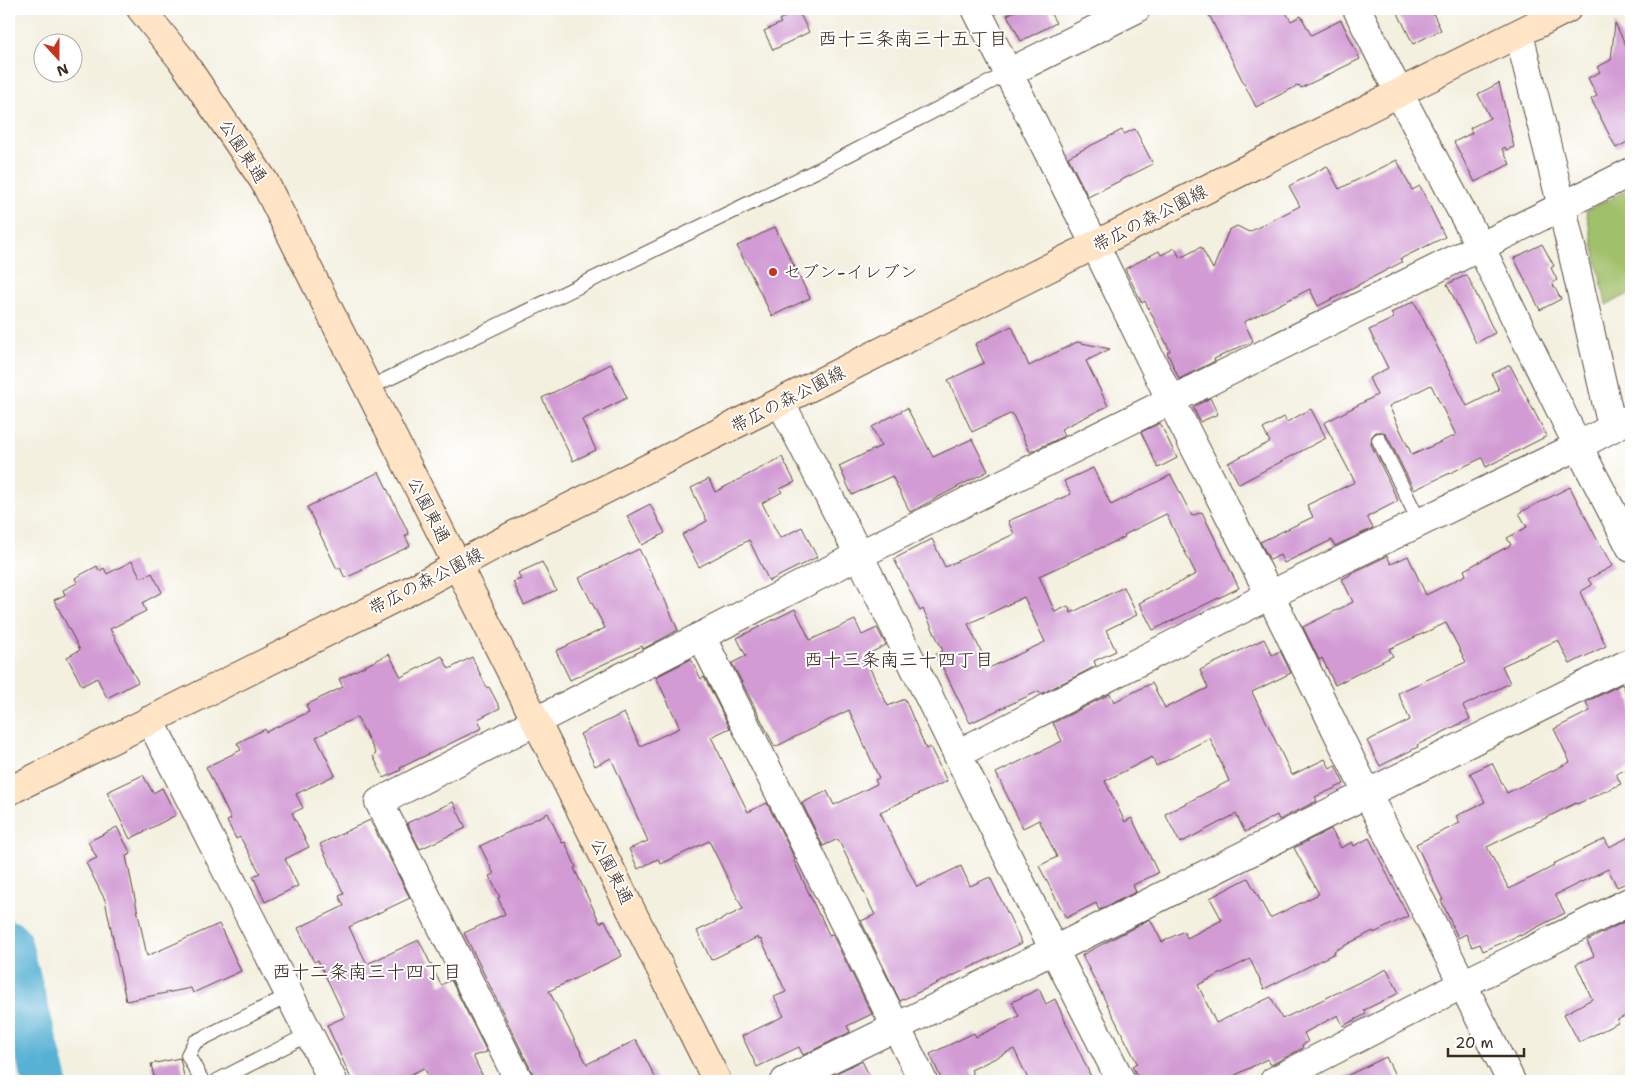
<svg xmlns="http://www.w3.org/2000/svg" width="1640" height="1090" font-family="'Shantell Sans','Klee One',sans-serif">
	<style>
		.green { fill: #a0c069; stroke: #6e7544 }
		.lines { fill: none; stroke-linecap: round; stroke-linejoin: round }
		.river { stroke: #56b1d4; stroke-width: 45 }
		.building { fill: #d29bd4; fill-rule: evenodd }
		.lane-casing { stroke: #57483b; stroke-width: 16 }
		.street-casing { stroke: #57483b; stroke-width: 30 }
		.secondary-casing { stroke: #57483b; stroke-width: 30 }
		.lane { stroke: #fff; stroke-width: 14 }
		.street { stroke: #fff; stroke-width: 28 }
		.secondary { stroke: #ffe4c6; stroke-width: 28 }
		.poi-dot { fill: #c8321e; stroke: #fff; stroke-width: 2 }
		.labels { text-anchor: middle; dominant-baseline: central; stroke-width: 4; stroke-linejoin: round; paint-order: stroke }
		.street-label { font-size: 18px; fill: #3b2a1e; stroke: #fff }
		.poi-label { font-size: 18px; fill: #3b2a1e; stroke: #fff; text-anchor: start }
		.neighbourhood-label { font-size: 19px; fill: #3b2a1e; stroke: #fff }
	</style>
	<rect width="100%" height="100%" fill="#fff"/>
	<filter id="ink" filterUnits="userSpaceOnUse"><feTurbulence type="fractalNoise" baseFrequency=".02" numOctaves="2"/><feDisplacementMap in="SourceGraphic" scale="10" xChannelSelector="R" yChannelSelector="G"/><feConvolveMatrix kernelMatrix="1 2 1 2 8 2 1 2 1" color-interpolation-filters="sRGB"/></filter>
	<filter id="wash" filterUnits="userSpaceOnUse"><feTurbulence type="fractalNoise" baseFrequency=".0096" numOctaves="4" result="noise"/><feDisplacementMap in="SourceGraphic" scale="20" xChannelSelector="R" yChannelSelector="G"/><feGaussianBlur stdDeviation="1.12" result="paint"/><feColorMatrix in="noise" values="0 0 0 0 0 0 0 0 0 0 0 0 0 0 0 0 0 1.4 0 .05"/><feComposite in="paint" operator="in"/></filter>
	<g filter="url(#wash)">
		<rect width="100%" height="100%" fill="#f3f0df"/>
		<path class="green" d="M1631,188V293L1606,305L1586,211Z"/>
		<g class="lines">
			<path class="river" d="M9,943L45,1081"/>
		</g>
		<g id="blocks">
			<g class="building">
				<path d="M1019,9H1048L1056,23L1021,41L1007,15Z"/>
				<path d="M1206,9H1284L1291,21L1301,16L1311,35L1341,20L1360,59L1301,88L1299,85L1256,107Z"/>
				<path d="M1396,9H1431L1441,30L1413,44Z"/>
				<path d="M798,10L809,32L773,50L764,31L781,23L779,20Z"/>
				<path d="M1615,23L1631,56V140L1616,148L1591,99L1597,96L1588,78L1600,72L1597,67L1611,60Z"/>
				<path d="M1499,83L1514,147L1506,150L1505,147L1502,149L1510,164L1475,182L1454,142L1472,133L1470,128L1490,118L1478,94Z"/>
				<path d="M1135,129L1153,164L1088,197L1068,157L1122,130L1124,134Z"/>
				<path d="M1397,160L1412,190L1420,186L1445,237L1400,259L1402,262L1358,285V286L1318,306L1310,289L1244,322L1253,341L1214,359L1215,361L1179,379L1167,352L1170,351L1145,301L1142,303L1125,269L1159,251L1161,255L1175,248L1180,258L1201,247L1213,269L1229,230L1237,226L1249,232L1300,206L1289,186L1327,166L1339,189Z"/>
				<path d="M775,227L810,298L772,316L737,246Z"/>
				<path d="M1542,244L1554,266L1551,268L1557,280L1552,283L1561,299L1540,310L1514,258Z"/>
				<path d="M1467,275L1495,333L1476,343L1447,284Z"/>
				<path d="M1414,301L1467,406L1499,390L1492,374L1510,365L1547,436L1486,467L1482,458L1414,490L1387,436L1383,432H1376L1372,436L1371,444L1398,501L1367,517L1373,528L1335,546L1332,540L1284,563L1280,555L1270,560L1260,542L1313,517L1307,505L1355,482L1324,423L1377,395L1369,378L1388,368L1369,330L1394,318L1391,313ZM1431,385L1456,435L1412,455L1389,406Z"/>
				<path d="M1012,326L1029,366L1077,342L1110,349L1086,361L1108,406L1061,429L1064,436L1030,452L1012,413L972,432L948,380L984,363L975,344Z"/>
				<path d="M611,364L627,398L582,420L596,450L573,461L542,398Z"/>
				<path d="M1210,398L1218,414L1200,422L1193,407Z"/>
				<path d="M907,408L933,457L972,439L988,471L910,512L892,476L852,495L839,466L881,446L872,427Z"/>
				<path d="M1311,409L1326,438L1239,484L1228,463L1270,442L1263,429L1284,417L1287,422Z"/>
				<path d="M1160,423L1177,458L1158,468L1141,432Z"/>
				<path d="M782,457L795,482L780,489L782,492L762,503L780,538L802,527L817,557L769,581L749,540L699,567L682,535L707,521L691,488L709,479L715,492Z"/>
				<path d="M1093,468L1111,505L1171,475L1192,516L1202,512L1239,588L1153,630L1139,603L1196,574L1166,514L1124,535L1125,537L1039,576L1055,612L1068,606L1071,613L1124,587L1137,615L1106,630L1116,651L1094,661L1096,666L1041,694L1039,691L970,723L936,654L943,651L923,609L920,611L894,559L932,539L945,567L1014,534L1008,521L1071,494L1064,481ZM1024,597L1045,642L989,668L968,624Z"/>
				<path d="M379,472L409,534L405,536L410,546L362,569L363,570L345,578L340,568L337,569L307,507Z"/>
				<path d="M1570,487L1602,549L1603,548L1613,566L1588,579L1592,585L1580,592L1606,646L1570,664L1558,640L1502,666L1510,683L1463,706L1470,719L1417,745L1418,747L1380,766L1367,741L1410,720L1398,693L1466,662L1446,623L1389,649L1393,656L1335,685L1322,658L1319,660L1303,627L1353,602L1342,579L1350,575V574L1387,556L1391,564L1408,556L1426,595L1466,575L1464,570L1511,545L1507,538L1527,527L1519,513Z"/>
				<path d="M650,504L665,533L642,545L627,516Z"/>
				<path d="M639,549L665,600L678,630L643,649L642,646L570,680L556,651L605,628L579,578Z"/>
				<path d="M132,561L141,578L152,573L162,592L142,603L146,611L110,629L138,682L107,698L97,678L82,686L67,657L80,650L54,600L65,595L63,590L77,583L75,578L97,566L99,571L104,568L107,574Z"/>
				<path d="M542,562L556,590L524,605L513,582L521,579L518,573Z"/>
				<path d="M795,609L810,640L855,620L862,635L877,628L886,645L864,656L888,706L905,699L926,749L930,747L947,781L880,812L917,887L961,866L970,886L990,877L1022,943L900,1001L861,921L875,915L838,839L823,846L802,803L827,791L834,805L877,784L875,780L879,778L849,710L775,747L732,663L746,656L737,638Z"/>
				<path d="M1264,639L1272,655L1280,651L1291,673L1252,692L1292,775L1325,759L1330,768L1335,765L1344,784L1315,797L1317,801L1279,820L1277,815L1245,832L1236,814L1180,843L1165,814L1229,781L1210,738L1156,766L1152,757L1105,781L1125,822L1132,818L1158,873L1133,885L1136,892L1099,910L1096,903L1066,918L1039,866L1057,857L1039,820L1023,828L996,773L1062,741L1053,723L1110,694L1114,702L1152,683L1165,708L1208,688L1200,670Z"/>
				<path d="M389,654L401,677L442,656L449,669L472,657L487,688L489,687L500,708L478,719L482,728L400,768L401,770L384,778L373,756L376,754L357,717L316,737L335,775L296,794L303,808L292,813L309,847L285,859L298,886L265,902L253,876L260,873L240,837L236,839L227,821L231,819L206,767L241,750L237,743L265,729L266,732L309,712L306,705L343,687L339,679Z"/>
				<path d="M691,659L701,679L704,677L730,728L711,737L748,812L767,803L795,859L794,861L819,915H820L829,935L832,934L872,1014L847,1026L850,1032L803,1055L799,1047L757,1067L742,1036L784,1016L774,997L786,992L761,939L759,940L758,937L711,960L697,931L743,909L709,841L661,864L658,859L638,869L629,849L648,841L611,758L595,766L580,734L624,713L640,746L680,728L656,677Z"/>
				<path d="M1622,684L1631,702V767L1616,774L1621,784L1577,804L1576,803L1487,847L1509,889L1554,866L1553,864L1605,839L1609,847L1631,836V881L1617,887L1608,869L1555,895L1565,913L1520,936V935L1483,951L1480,944L1472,947L1466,934L1458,938L1441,900H1443L1416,844L1460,823L1456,816L1485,802L1470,773L1492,763L1507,793L1570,762L1554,729L1590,711L1586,702Z"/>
				<path d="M143,775L153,793L162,788L176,815L130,839L107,792Z"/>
				<path d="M453,802L466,828L420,849L407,823Z"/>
				<path d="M548,813L562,843L565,842L576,867L574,868L600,923L605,920L622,956L549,991L587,1064L636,1040L657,1081H535L533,1074L464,933L505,914L498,898L500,897L489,876L494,874L480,846Z"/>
				<path d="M370,820L410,898L349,927L367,964L419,940L441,985L451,980L487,1052L473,1056L485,1081H431L424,1068L397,1081H352L327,1025L345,1017L318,960L314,962L298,928L344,906L339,896L344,894L320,844Z"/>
				<path d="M117,827L131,854L126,856L147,956L219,924L241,971L193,993L191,988L126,1001L105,900L86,863L97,858L88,842Z"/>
				<path d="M1331,829L1341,848L1352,842L1354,846L1369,838L1408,916L1374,933L1373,931L1334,951L1335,953L1264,989L1250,959L1198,985L1216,1023L1271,997L1282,1019L1387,969L1399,993L1364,1010L1366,1014L1343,1026L1338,1015L1304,1033L1308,1042L1302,1045L1303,1048L1271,1065L1267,1059L1224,1081H1140L1132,1066L1137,1063L1082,955L1150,919L1162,942L1184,931L1187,938L1222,920L1210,898L1248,878L1270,918L1319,894L1294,848Z"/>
				<path d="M1631,918V1013L1617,1020L1618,1023L1579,1042L1564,1014L1592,999L1576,964L1594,956L1587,941Z"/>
				<path d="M1039,989L1046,1004L1055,999L1093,1081H1029L1014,1049L971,1070L976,1081H942L930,1054L974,1033L976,1037L1019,1016L1012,1002Z"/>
				<path d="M1386,1057L1398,1081H1336Z"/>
				<path d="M180,1058L185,1081H155L151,1064Z"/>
				<path d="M862,1061L872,1081H820Z"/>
			</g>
		</g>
	</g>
	<g filter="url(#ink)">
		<use href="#blocks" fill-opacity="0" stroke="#57483b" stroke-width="1"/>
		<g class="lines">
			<defs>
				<g id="lane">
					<path d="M369,388L822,168L1008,73"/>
					<path d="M1379,440L1420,523"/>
					<path d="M202,1081L188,1055L195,1042L290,995"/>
					<path d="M217,1081L309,1034"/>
				</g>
				<g id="street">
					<path d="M976,9L1095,245L1171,401L1270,595L1367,793L1511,1081"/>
					<path d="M1357,9L1399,93L1480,246L1578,446L1631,548"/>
					<path d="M1519,34L1562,207L1612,427"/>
					<path d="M1008,73L1136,9"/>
					<path d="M781,403L859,555L1054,950L1121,1081"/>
					<path d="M701,636L923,1081"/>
					<path d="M150,720L333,1081"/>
					<path d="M957,754L1270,595L1578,446L1631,418"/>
					<path d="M519,1081L379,802L859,555L1631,172"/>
					<path d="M785,1081L1054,950L1631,662"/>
					<path d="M1274,1081L1463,984L1631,901"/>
				</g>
				<g id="secondary">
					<path d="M141,9L181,59L264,181L717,1081"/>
					<path d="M9,791L413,589L510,537L1567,9"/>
				</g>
			</defs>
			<use href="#lane" class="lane-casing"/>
			<use href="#street" class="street-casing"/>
			<use href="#secondary" class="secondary-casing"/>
			<use href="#lane" class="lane"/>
			<use href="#street" class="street"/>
			<use href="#secondary" class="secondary"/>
		</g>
	</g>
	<circle class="poi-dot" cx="773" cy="272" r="5"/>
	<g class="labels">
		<g class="street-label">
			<text transform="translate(243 151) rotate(57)">公園東通</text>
			<text transform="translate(1150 218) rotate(-27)">帯広の森公園線</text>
			<text transform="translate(788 399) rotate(-27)">帯広の森公園線</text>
			<text transform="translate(429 510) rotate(63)">公園東通</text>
			<text transform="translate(426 581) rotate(-27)">帯広の森公園線</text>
			<text transform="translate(612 871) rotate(63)">公園東通</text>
		</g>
		<g class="poi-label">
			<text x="783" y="272">セブン-イレブン</text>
		</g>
		<g class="neighbourhood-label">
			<text x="913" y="38">西十三条南三十五丁目</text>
			<text x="899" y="659">西十三条南三十四丁目</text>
			<text x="367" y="971">西十二条南三十四丁目</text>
		</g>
	</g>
	<rect width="1640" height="1090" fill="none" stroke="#fff" stroke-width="30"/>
	<g transform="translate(58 58) rotate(159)"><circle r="24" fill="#ffffff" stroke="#b1aaa5"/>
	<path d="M0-4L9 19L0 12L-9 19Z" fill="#c8321e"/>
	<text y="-8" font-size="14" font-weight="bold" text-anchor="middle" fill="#3b2a1e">N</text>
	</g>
	<path d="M1448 1048v8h76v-8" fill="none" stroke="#3b2a1e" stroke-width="2.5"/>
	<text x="1455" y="1048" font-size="15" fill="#3b2a1e" stroke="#ffffff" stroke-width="4" paint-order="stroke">20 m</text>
</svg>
